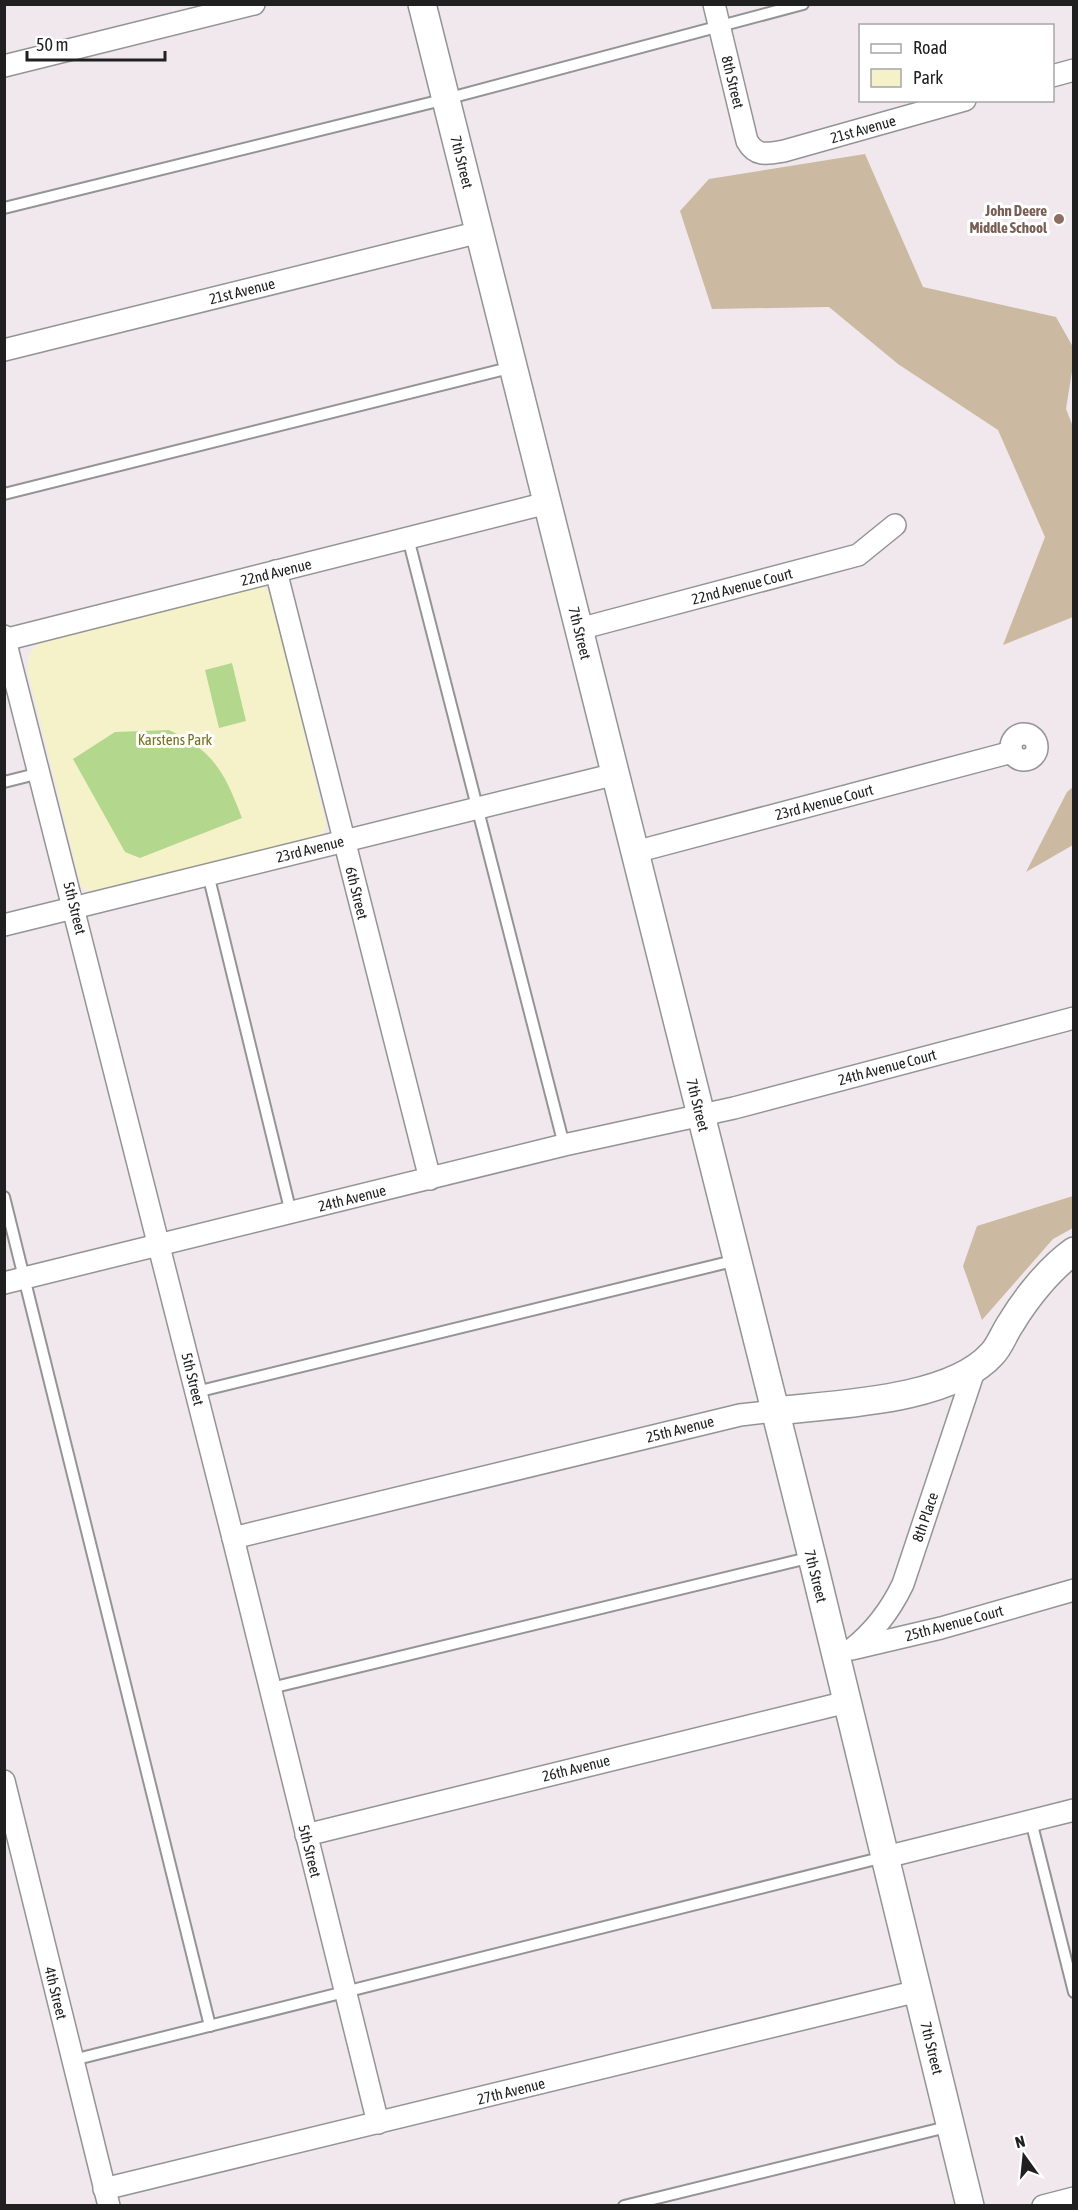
<svg xmlns="http://www.w3.org/2000/svg" width="1078" height="2210" font-family="'Asap Condensed',sans-serif">
	<style>
		.forest { fill: #cbb9a1 }
		.park { fill: #f5f2ca }
		.pitch { fill: #b4d78e }
		.lines { fill: none; stroke-linecap: round; stroke-linejoin: round }
		.service-casing { stroke: #949494; stroke-width: 14 }
		.minor-casing { stroke: #949494; stroke-width: 24 }
		.tertiary-casing { stroke: #949494; stroke-width: 30 }
		.service { stroke: #fff; stroke-width: 10 }
		.minor { stroke: #fff; stroke-width: 21 }
		.tertiary { stroke: #fff; stroke-width: 27 }
		.education-dot { fill: #8d6e63; stroke: #fff; stroke-width: 2 }
		.labels { text-anchor: middle; dominant-baseline: central; stroke-width: 6; stroke-linejoin: round; paint-order: stroke }
		.street-label { font-size: 15px; fill: #202020; stroke: #fff }
		.education-label { font-size: 15px; font-weight: bold; fill: #785e54; stroke: #fff; text-anchor: end }
		.park-label { font-size: 15px; fill: #767017; stroke: #fff }
	</style>
	<rect width="100%" height="100%" fill="#f0e8ec"/>
	<g class="forest">
		<path d="M865,154L923,287L1056,317L1073,347V365L1066,409L1074,429L1073,617L1003,645L1045,537L998,430L898,364L829,307L712,309L680,211L709,179Z"/>
		<path d="M1073,787V845L1026,872L1067,792Z"/>
		<path d="M1073,1196V1228L1053,1239L982,1320L963,1266L977,1226Z"/>
	</g>
	<path class="park" d="M255,585L264,587L272,597L326,824L324,832L316,837L100,890H85L81,886L78,874L28,672C27,656 29,649 44,641Z"/>
	<g class="pitch">
		<path d="M232,663L246,721L219,728L205,670Z"/>
		<path d="M169,730C215,752 224,772 242,818L140,858L125,852L73,759L115,732Z"/>
	</g>
	<g class="lines">
		<defs>
			<g id="service">
				<path d="M4,208L446,99L803,4"/>
				<path d="M4,494L513,367"/>
				<path d="M408,538L564,1145"/>
				<path d="M4,782L40,773"/>
				<path d="M208,874L291,1213"/>
				<path d="M4,1197L210,2026"/>
				<path d="M196,1392L737,1260"/>
				<path d="M271,1688L812,1557"/>
				<path d="M1031,1821L1074,1992"/>
				<path d="M73,2060L884,1857"/>
				<path d="M624,2206L951,2126"/>
			</g>
			<g id="minor">
				<path d="M714,4L747,141C756,157 767,154 784,151L965,100"/>
				<path d="M4,66L254,4"/>
				<path d="M1052,76L1074,70"/>
				<path d="M4,350L480,232"/>
				<path d="M276,571L430,1179"/>
				<path d="M579,629L858,555L895,525"/>
				<path d="M4,636L233,1538L378,2123"/>
				<path d="M4,640L547,503"/>
				<circle cx="1024" cy="747" r="13"/>
				<path d="M635,852L1012,752"/>
				<path d="M4,925L616,774"/>
				<path d="M4,1283L564,1145L734,1108L1074,1018"/>
				<path d="M233,1538L740,1415L775,1411"/>
				<path d="M856,1648L941,1628L1074,1590"/>
				<path d="M852,1649C875,1631 890,1611 903,1584L974,1371"/>
				<path d="M4,1781L109,2206"/>
				<path d="M306,1835L847,1702"/>
				<path d="M886,1857L1074,1810"/>
				<path d="M104,2189L918,1991"/>
				<path d="M1043,2206L1074,2198"/>
			</g>
			<g id="tertiary">
				<path d="M422,4L812,1557L970,2206"/>
				<path d="M775,1411C836,1404 950,1401 992,1354C1000,1346 1004,1333 1011,1323C1026,1298 1050,1268 1074,1251"/>
			</g>
		</defs>
		<use href="#service" class="service-casing"/>
		<use href="#minor" class="minor-casing"/>
		<use href="#tertiary" class="tertiary-casing"/>
		<use href="#service" class="service"/>
		<use href="#minor" class="minor"/>
		<use href="#tertiary" class="tertiary"/>
	</g>
	<circle class="education-dot" cx="1059" cy="219" r="6"/>
	<g class="labels">
		<g class="street-label">
			<text transform="translate(733 82) rotate(76)">8th Street</text>
			<text transform="translate(863 129) rotate(-16)">21st Avenue</text>
			<text transform="translate(462 162) rotate(76)">7th Street</text>
			<text transform="translate(242 291) rotate(-14)">21st Avenue</text>
			<text transform="translate(276 572) rotate(-14)">22nd Avenue</text>
			<text transform="translate(742 586) rotate(-15)">22nd Avenue Court</text>
			<text transform="translate(580 633) rotate(76)">7th Street</text>
			<text transform="translate(824 802) rotate(-15)">23rd Avenue Court</text>
			<text transform="translate(310 849) rotate(-14)">23rd Avenue</text>
			<text transform="translate(357 893) rotate(76)">6th Street</text>
			<text transform="translate(75 908) rotate(76)">5th Street</text>
			<text transform="translate(887 1067) rotate(-15)">24th Avenue Court</text>
			<text transform="translate(698 1105) rotate(76)">7th Street</text>
			<text transform="translate(352 1198) rotate(-14)">24th Avenue</text>
			<text transform="translate(193 1379) rotate(76)">5th Street</text>
			<text transform="translate(680 1429) rotate(-14)">25th Avenue</text>
			<text transform="translate(925 1517) rotate(-71)">8th Place</text>
			<text transform="translate(816 1576) rotate(76)">7th Street</text>
			<text transform="translate(954 1623) rotate(-15)">25th Avenue Court</text>
			<text transform="translate(576 1768) rotate(-14)">26th Avenue</text>
			<text transform="translate(310 1851) rotate(76)">5th Street</text>
			<text transform="translate(56 1993) rotate(76)">4th Street</text>
			<text transform="translate(932 2048) rotate(76)">7th Street</text>
			<text transform="translate(511 2091) rotate(-14)">27th Avenue</text>
		</g>
		<g class="education-label">
			<text x="1047" y="210">John Deere<tspan x="1047" dy="17">Middle School</tspan></text>
		</g>
		<g class="park-label">
			<text x="175" y="739">Karstens Park</text>
		</g>
	</g>
	<rect width="1078" height="2210" fill="none" stroke="#202020" stroke-width="12"/>
	<rect x="859" y="24" width="195" height="78" fill="#ffffff" stroke="#a6a6a6" stroke-width="1.5"/>
	<rect x="871" y="44" width="30" height="9" fill="#ffffff" stroke="#a6a6a6" stroke-width="1.5"/>
	<text x="913" y="54" font-size="18" fill="#202020">Road</text>
	<rect x="871" y="69" width="30" height="18" fill="#f5f2ca" stroke="#a6a6a6" stroke-width="1.5"/>
	<text x="913" y="84" font-size="18" fill="#202020">Park</text>
	<g transform="translate(1024 2156) rotate(345)" stroke="#ffffff" stroke-width="4.5" paint-order="stroke">
	<path d="M0-4.5L10 22L0 15L-10 22Z" fill="#202020"/>
	<text y="-9" font-size="16" font-weight="bold" text-anchor="middle" fill="#202020">N</text>
	</g>
	<path d="M27 51v9h138v-9" fill="none" stroke="#202020" stroke-width="3"/>
	<text x="36" y="51" font-size="18" fill="#202020" stroke="#ffffff" stroke-width="4.5" paint-order="stroke">50 m</text>
</svg>
